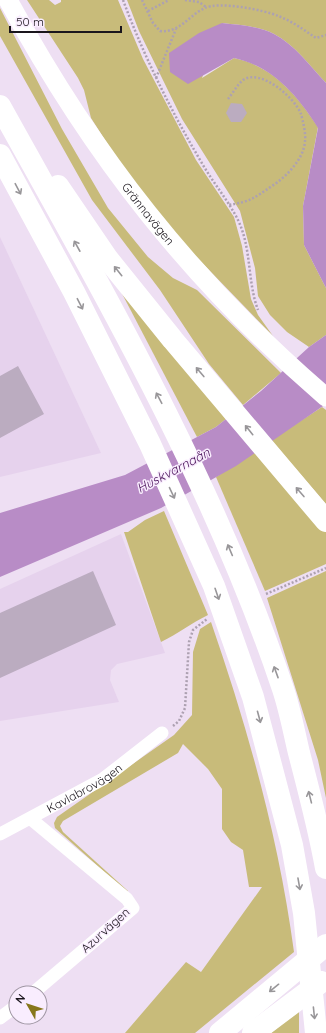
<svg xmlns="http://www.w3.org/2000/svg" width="326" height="1033" font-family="Quicksand,sans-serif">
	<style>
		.built { fill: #e6d2ed }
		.green { fill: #c8bb7a }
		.water { fill: #b88cc6 }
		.building { fill: #bbacc0 }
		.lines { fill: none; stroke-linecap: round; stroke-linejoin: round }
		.path { stroke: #ada1b1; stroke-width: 2.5; stroke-dasharray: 2 2; stroke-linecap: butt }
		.minor { stroke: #fff; stroke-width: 13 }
		.secondary { stroke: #fff; stroke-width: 19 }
		.motorway { stroke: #fff; stroke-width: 22 }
		.oneway { stroke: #989699 }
		.labels { text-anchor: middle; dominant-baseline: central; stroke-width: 3; stroke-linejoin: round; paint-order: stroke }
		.street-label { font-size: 12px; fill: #1a151c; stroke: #f9edfe }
		.water-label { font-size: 13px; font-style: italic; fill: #4c155c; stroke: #f9edfe }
	</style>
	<rect width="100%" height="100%" fill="#eedff3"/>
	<g class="built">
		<path d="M0,237L101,453L0,477Z"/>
		<path d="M121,534L165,653L117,664L111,670L110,680L119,702L0,721V589Z"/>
	</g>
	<g class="green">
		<path d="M27,0H49L55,5L61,2V0H118L143,59L196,160L234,217L242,246L251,299L258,315L273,336L178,238L123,168L91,118L84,90L78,78Z"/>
		<path d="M127,0H326V83C310,66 295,45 274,34C259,26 239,25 222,23L202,78L234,58C273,66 297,95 318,127L303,206L304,245L326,288V335L309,347L287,332L270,315L258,296L255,268L240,211L182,119L139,31Z"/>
		<path d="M0,8L62,129L108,208L148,257L173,278L197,290L281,373L243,405L209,364L160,290L92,200L0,36Z"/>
		<path d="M118,286L226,419L216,427L197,437Z"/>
		<path d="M322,407L326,410V504L271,440Z"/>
		<path d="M254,452L326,532V564L265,591L216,477Z"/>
		<path d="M164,511L208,615C191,623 178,634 161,642L124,532H128L145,520Z"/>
		<path d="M326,571V798L318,760L267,598Z"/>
		<path d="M211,622C248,729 279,839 294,952L195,1033H125L186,962L201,972L262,887H249L243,850L231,842L222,829V789L208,769L183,744L178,753L63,821L60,826L63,832L128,891L127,892L55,828L54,823L57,817L174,735L192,715L193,652L200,629Z"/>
		<path d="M299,1010V1033H271Z"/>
	</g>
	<g class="water">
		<path d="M222,23C239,25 259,26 274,34C295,45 310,66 326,83V288L304,245L303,206L318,128C298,96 272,66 234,58L188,84L170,72L169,53L199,33Z"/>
		<path d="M326,335V404L236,466L161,508L0,577V513L125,475L216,427L261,391L309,347Z"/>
	</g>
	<g class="building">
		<path d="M231,103L242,104L247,113L241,122H231L226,113Z"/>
		<path d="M18,366L44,414L0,438V376Z"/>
		<path d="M93,571L116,625L0,678V613Z"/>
	</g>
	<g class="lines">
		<g class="path">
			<path d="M123,0C145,59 173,115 206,170C216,186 228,201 237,218C252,247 247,281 258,310"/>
			<path d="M142,0L153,23L160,31C180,33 189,15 205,8C218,1 265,10 278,16C292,21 304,30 316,38L326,35"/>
			<path d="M185,0L199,2L206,7"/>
			<path d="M148,11L169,0"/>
			<path d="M156,78L176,29"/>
			<path d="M228,99C233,93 237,85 243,80C261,68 295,98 301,114C303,121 306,134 305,141C304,159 286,177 272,186C254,198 250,202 228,205"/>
			<path d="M266,594L326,568"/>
			<path d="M173,726L179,721L185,708L189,642L193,630L207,619"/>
		</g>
		<g class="minor">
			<path d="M31,819L127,899L133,908L33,993"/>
			<path id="s1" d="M0,834L103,779L162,733"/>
			<path d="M0,1018L16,1006"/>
		</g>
		<path class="secondary" id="s2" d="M8,0C93,156 191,281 326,397"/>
		<g class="motorway">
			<path d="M0,106C105,295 214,483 283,689C290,710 294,732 299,753C309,791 319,829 326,868"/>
			<path d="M0,155L74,292L150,444L214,586L253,697L292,845L304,913L316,1033"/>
			<path d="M58,186L107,258L173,340L326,521"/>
			<path d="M220,1033L326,945"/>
			<path d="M253,1033L321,982"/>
		</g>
	</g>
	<defs><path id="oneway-shaft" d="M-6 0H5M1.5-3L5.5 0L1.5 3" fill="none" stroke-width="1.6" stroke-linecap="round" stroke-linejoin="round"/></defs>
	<g class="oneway">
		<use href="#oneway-shaft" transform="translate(18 189) rotate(62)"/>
		<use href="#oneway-shaft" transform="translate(77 246) rotate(-119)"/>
		<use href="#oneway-shaft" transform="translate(118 271) rotate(-129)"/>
		<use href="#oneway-shaft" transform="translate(80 304) rotate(63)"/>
		<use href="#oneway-shaft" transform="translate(200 372) rotate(-130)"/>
		<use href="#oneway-shaft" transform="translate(159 398) rotate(-118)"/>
		<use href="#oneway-shaft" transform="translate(249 430) rotate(-129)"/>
		<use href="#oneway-shaft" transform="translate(300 492) rotate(-131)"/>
		<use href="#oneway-shaft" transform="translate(172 493) rotate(65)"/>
		<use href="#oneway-shaft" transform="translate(230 550) rotate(-113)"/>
		<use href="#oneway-shaft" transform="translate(217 594) rotate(71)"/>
		<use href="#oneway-shaft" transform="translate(276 672) rotate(-110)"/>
		<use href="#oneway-shaft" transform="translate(259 717) rotate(75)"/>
		<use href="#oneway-shaft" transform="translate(310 797) rotate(-104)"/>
		<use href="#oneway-shaft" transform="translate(299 884) rotate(80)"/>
		<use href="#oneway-shaft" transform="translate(274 988) rotate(141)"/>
		<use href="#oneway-shaft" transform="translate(314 1013) rotate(84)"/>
	</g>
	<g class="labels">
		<g class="street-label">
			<text stroke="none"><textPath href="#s2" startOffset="256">Grännavägen</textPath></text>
			<text stroke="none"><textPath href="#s1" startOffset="96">Kavlabrovägen</textPath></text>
			<text transform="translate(105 930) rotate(-42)">Azurvägen</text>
		</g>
		<g class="water-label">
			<text transform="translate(173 470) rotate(-28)">Huskvarnaån</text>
		</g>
	</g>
	<g transform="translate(28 1005) rotate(309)"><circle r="19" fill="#f9edfe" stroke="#a097a4"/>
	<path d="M0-3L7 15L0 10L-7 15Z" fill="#87771b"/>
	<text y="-6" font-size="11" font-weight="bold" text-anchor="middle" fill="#1a151c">N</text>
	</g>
	<path d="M10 26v6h111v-6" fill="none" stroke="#1a151c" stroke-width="2"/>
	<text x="16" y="26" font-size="12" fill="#1a151c" stroke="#f9edfe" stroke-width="3" paint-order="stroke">50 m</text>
</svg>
